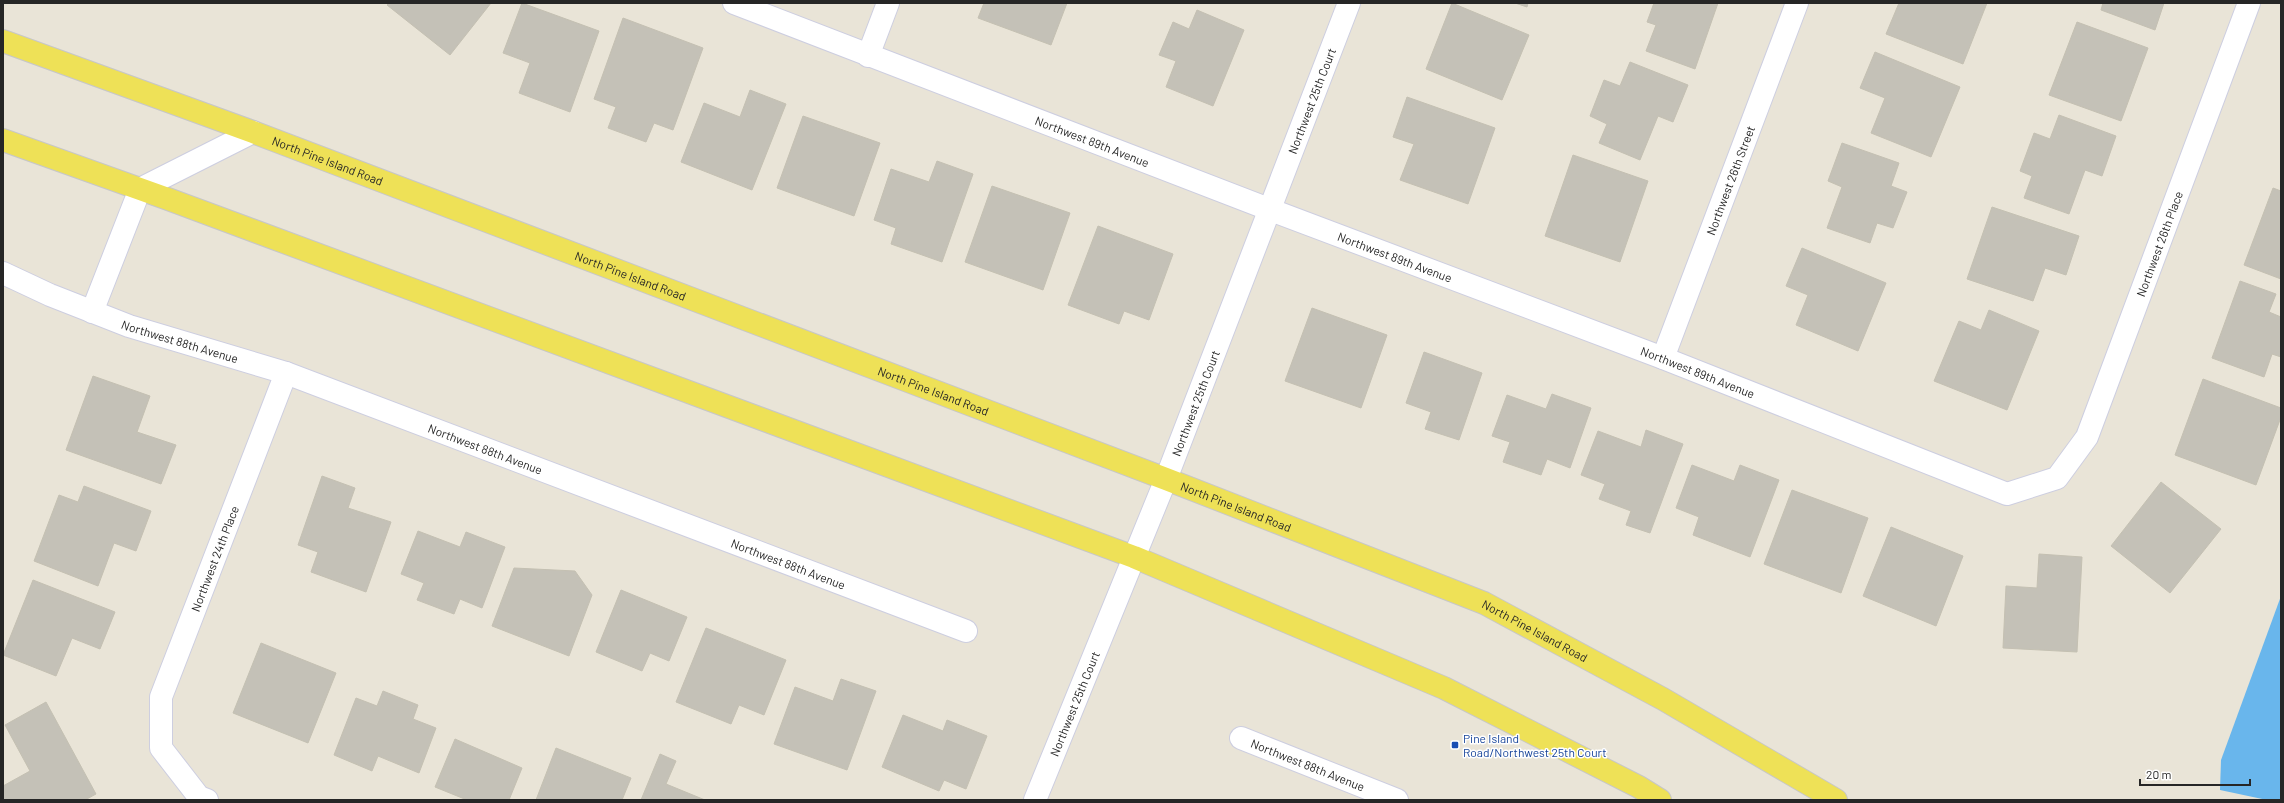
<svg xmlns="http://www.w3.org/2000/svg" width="2284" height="803" font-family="Barlow,sans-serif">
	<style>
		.water { fill: #69b6ec }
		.building { fill: #c4c1b7; stroke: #c4c0b2 }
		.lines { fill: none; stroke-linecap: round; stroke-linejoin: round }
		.minor-casing { stroke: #cdcee0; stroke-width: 24 }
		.major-casing { stroke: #c7c7c7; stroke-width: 24 }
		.minor { stroke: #fff; stroke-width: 22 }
		.major { stroke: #eee157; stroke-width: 22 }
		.transit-dot { fill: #1a4fb4; stroke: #fff; stroke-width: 1.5 }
		.labels { text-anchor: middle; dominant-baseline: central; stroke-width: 3; stroke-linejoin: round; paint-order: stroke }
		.street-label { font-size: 12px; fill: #262626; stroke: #fff }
		.transit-label { font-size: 12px; fill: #164399; stroke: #fff; text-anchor: start }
	</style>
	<rect width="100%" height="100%" fill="#e9e4d7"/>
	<path class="water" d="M2281,596V800H2267L2220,790L2221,760Z"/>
	<g class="building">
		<path d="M389,3H491L450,55L387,5Z"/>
		<path d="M522,3L599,31L570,112L519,93L530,63L503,53Z"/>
		<path d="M984,3H1067L1051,45L978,18Z"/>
		<path d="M1452,3L1529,35L1502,100L1426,69Z"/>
		<path d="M1515,3H1528L1527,7Z"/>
		<path d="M1654,3H1718L1695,69L1646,51L1656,25L1647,22Z"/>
		<path d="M1899,3H1987L1963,64L1886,34Z"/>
		<path d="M2103,3H2164L2155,30L2101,10Z"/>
		<path d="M1197,10L1244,30L1213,106L1166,87L1176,61L1159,55L1173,22L1189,29Z"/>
		<path d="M623,18L703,48L673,130L654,123L646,142L608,128L616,107L594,99Z"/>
		<path d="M2077,22L2148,48L2121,121L2049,95Z"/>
		<path d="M1875,52L1960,87L1931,157L1871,133L1885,98L1860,88Z"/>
		<path d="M1630,62L1688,85L1673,122L1658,116L1640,160L1599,143L1607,124L1590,116L1604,80L1620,86Z"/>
		<path d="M750,90L786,104L752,190L681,162L704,103L740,117Z"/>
		<path d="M1407,97L1495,128L1468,204L1400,180L1414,144L1393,137Z"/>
		<path d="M2059,115L2116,136L2102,176L2085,170L2069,214L2024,198L2032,176L2020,171L2034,133L2050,139Z"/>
		<path d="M803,116L880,143L854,216L777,188Z"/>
		<path d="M1842,143L1899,163L1891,186L1907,192L1893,228L1877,223L1870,243L1827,228L1842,187L1828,181Z"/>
		<path d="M1573,155L1648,181L1620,262L1545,236Z"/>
		<path d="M937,161L973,174L942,262L891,244L896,228L874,220L891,169L929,182Z"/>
		<path d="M992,186L1070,213L1043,290L965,262Z"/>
		<path d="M2273,188L2281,191V279L2244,265Z"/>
		<path d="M1992,207L2079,236L2066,275L2045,268L2033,301L1967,279Z"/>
		<path d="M1098,226L1173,254L1149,320L1124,311L1119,324L1068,305Z"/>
		<path d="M1802,248L1886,283L1858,351L1796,325L1808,295L1786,286Z"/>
		<path d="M2240,281L2276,294L2269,312L2281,317V357L2272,354L2264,377L2212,358Z"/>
		<path d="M1312,308L1387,335L1361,408L1285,381Z"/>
		<path d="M1989,310L2039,331L2007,410L1934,381L1959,321L1981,330Z"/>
		<path d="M1424,352L1482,373L1459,440L1425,429L1431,412L1406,403Z"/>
		<path d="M93,376L150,396L137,432L176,445L161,484L66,450Z"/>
		<path d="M2203,379L2281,408V417L2256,485L2175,455Z"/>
		<path d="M1552,394L1591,408L1570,468L1547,459L1541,475L1503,462L1510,442L1492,436L1507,395L1546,409Z"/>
		<path d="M1646,430L1683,444L1650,533L1626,525L1631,511L1599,499L1605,484L1581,475L1598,431L1641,447Z"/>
		<path d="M1692,465L1734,481L1740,465L1779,480L1750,557L1693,535L1699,517L1676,508Z"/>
		<path d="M322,476L355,488L348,508L391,522L366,592L311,572L318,552L298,545Z"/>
		<path d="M2161,482L2221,529L2170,593L2111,546Z"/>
		<path d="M84,486L151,511L136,551L114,543L98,586L34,561L59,495L78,502Z"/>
		<path d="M1792,490L1868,518L1841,593L1764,564Z"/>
		<path d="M1891,527L1963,556L1936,626L1863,596Z"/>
		<path d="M418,531L460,547L466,532L505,547L482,608L460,599L454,614L417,600L424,583L401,574Z"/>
		<path d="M2039,554L2082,557L2077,652L2003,648L2006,586L2037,588Z"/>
		<path d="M514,568L575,571L592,595L569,656L492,626Z"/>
		<path d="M33,580L115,612L100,649L72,638L56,676L3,655Z"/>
		<path d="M621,590L687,617L669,661L650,653L642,671L596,652Z"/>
		<path d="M706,628L786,660L764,715L739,705L731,724L676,702Z"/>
		<path d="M261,643L336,673L308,743L233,713Z"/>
		<path d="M841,679L876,691L847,770L774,744L795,687L833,701Z"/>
		<path d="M383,691L418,705L413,719L436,728L419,773L378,756L372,771L334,755L356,698L377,706Z"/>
		<path d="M46,702L96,794L85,800H3V786L30,771L5,725Z"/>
		<path d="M903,715L943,731L947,720L987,736L966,789L944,780L939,791L882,767Z"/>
		<path d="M455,739L522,768L509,800H467L435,787Z"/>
		<path d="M556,748L631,778L622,800H536Z"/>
		<path d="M660,754L676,761L666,784L705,800H641Z"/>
	</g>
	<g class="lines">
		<defs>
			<g id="minor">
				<path id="s1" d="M734,3L1271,210L1663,358L2007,494L2057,478L2087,437L2249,3"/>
				<path d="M868,56L888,3"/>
				<path id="s2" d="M3,273L50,295L129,326L286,373L966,631"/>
				<path d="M92,312L140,189L253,132"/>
				<path id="s3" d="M1663,358L1797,3"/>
				<path id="s4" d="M1241,738L1397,800"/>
				<path id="s5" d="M207,800L199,797L161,748V697L286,373"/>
				<path id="s6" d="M1035,800L1166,479L1349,3"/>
			</g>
			<g id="major">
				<path id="s7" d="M3,41L253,132L1166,479L1484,603L1663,699L1836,800"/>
				<path d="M3,140L168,199L1134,557L1444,688L1639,787L1660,800"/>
			</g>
		</defs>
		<use href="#minor" class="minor-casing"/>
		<use href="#major" class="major-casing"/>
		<use href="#minor" class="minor"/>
		<use href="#major" class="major"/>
	</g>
	<rect class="transit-dot" x="1451" y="741" width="8" height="8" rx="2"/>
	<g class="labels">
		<g class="street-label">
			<text stroke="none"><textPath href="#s6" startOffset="752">Northwest 25th Court</textPath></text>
			<text stroke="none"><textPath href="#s1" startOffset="384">Northwest 89th Avenue</textPath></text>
			<text stroke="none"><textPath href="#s7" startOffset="346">North Pine Island Road</textPath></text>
			<text stroke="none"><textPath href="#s3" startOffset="190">Northwest 26th Street</textPath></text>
			<text stroke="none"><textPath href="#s1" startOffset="1674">Northwest 26th Place</textPath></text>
			<text stroke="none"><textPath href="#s1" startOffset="708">Northwest 89th Avenue</textPath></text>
			<text stroke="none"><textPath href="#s7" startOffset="670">North Pine Island Road</textPath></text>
			<text stroke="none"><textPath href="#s2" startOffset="190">Northwest 88th Avenue</textPath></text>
			<text stroke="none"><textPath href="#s1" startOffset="1032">Northwest 89th Avenue</textPath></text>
			<text stroke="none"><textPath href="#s7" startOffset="994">North Pine Island Road</textPath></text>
			<text stroke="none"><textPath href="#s6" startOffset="428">Northwest 25th Court</textPath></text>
			<text stroke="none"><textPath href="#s2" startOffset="514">Northwest 88th Avenue</textPath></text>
			<text stroke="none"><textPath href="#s7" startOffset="1318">North Pine Island Road</textPath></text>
			<text stroke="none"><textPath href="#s5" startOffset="270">Northwest 24th Place</textPath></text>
			<text stroke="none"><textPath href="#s2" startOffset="838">Northwest 88th Avenue</textPath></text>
			<text stroke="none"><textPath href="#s7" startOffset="1642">North Pine Island Road</textPath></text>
			<text stroke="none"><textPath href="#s6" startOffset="104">Northwest 25th Court</textPath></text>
			<text stroke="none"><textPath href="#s4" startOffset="72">Northwest 88th Avenue</textPath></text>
		</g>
		<g class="transit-label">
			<text x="1463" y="738">Pine Island<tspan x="1463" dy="14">Road/Northwest 25th Court</tspan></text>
		</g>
	</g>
	<rect width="2284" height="803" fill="none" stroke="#262626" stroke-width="8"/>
	<path d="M2140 779v6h110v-6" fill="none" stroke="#262626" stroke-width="2"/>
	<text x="2146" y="779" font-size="12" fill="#262626" stroke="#ffffff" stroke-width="3" paint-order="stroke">20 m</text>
</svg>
